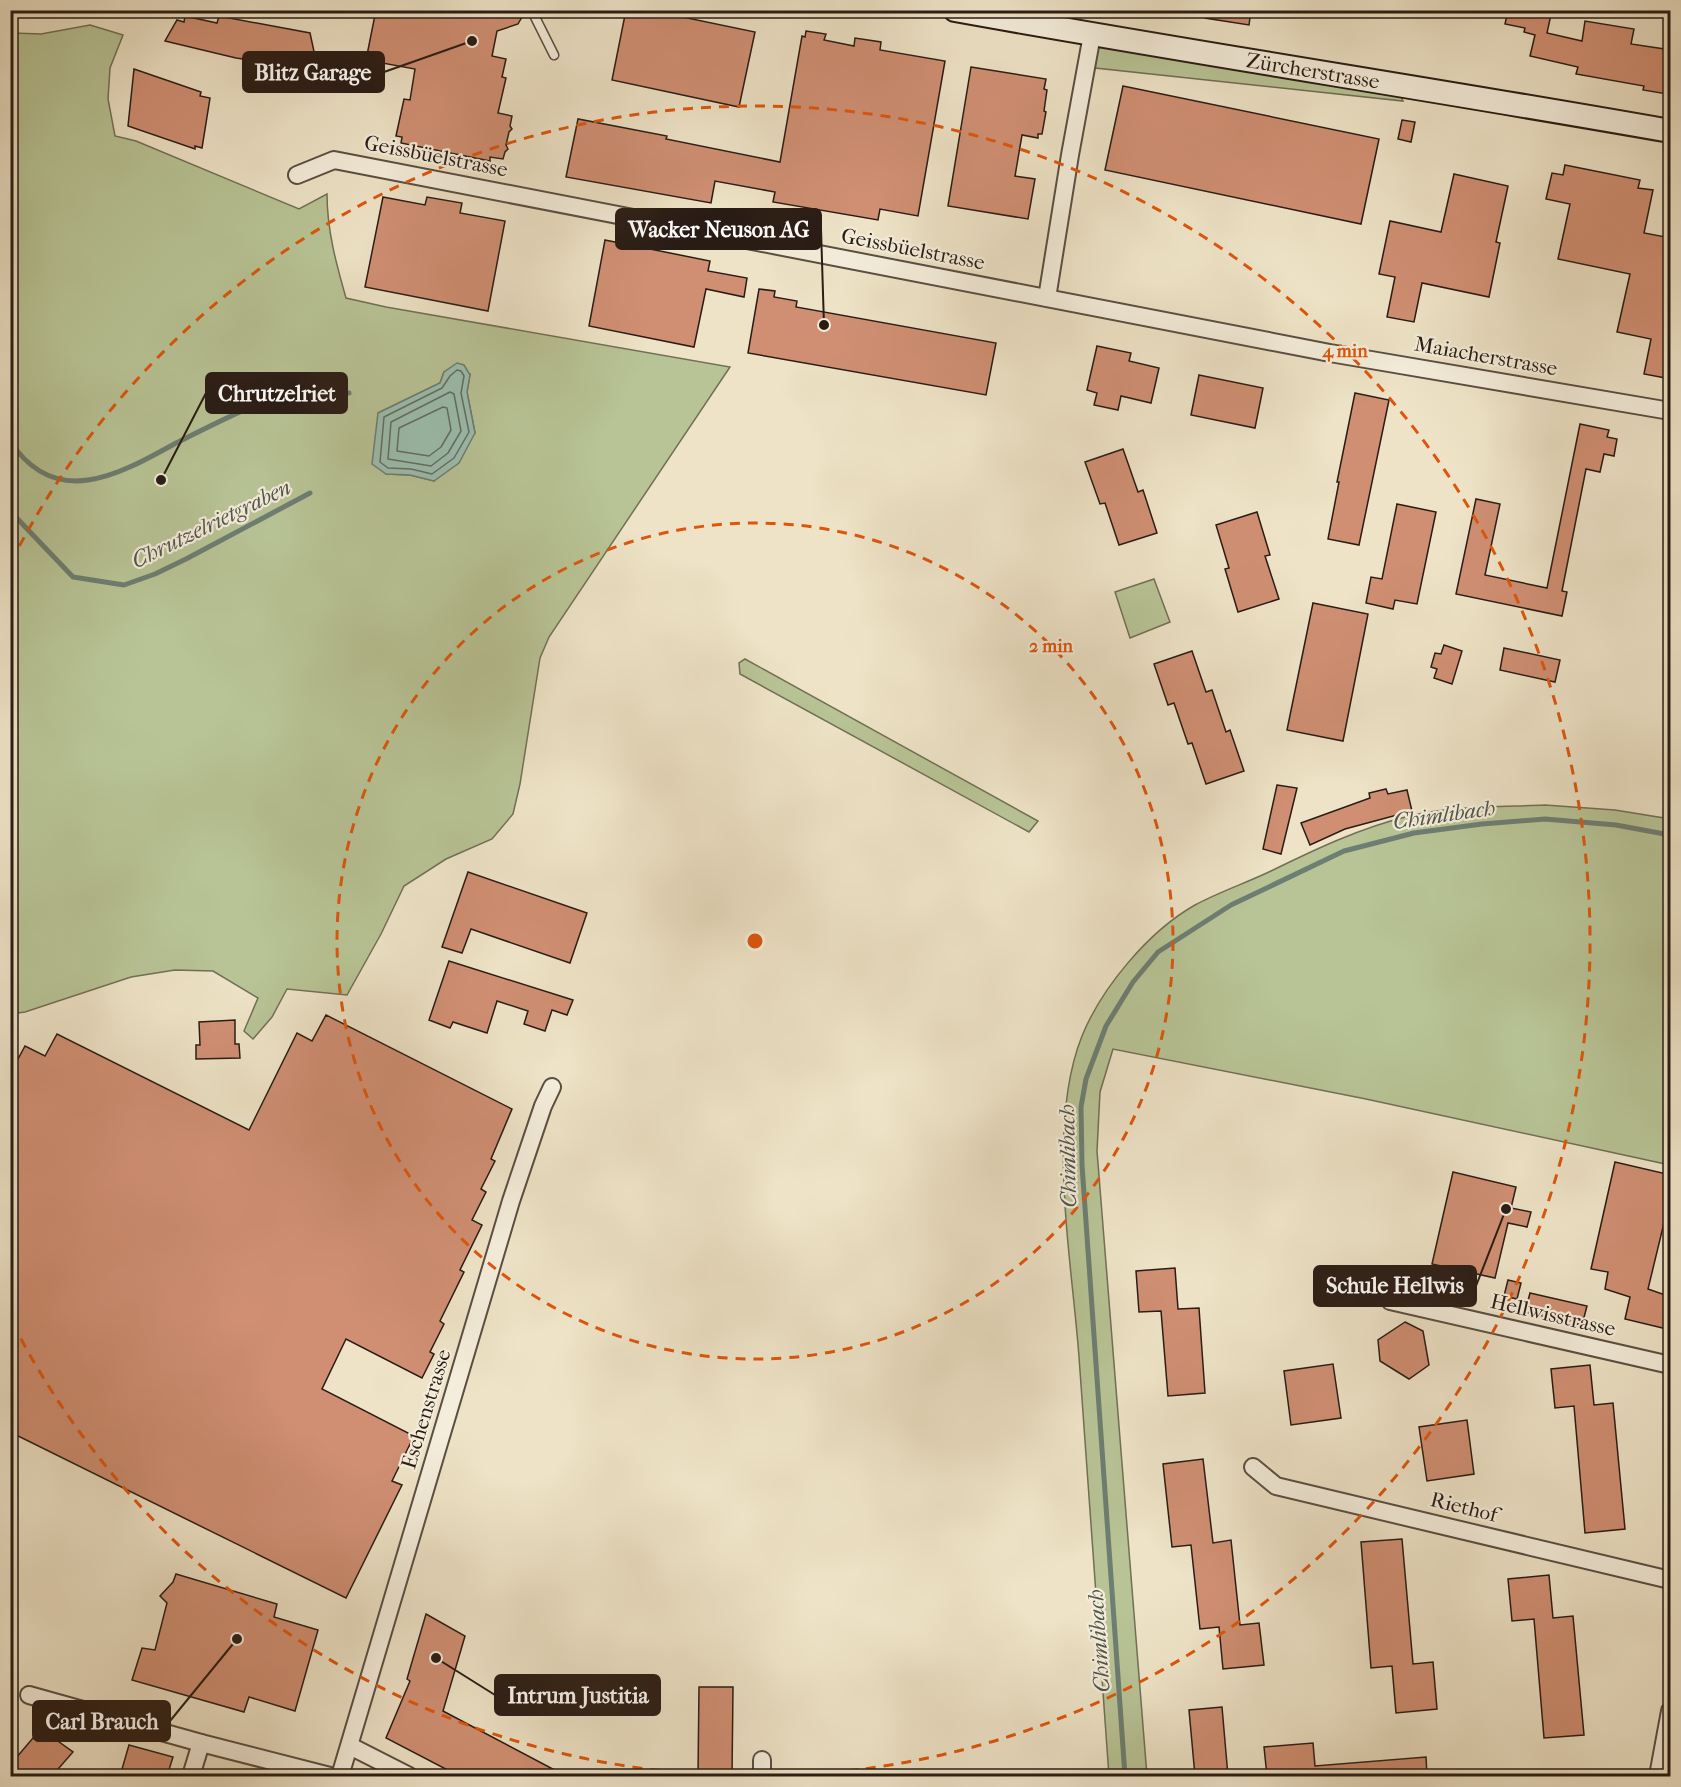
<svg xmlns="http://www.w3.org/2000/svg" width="1681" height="1787" font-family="'IM FELL French Canon',serif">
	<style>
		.green { fill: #b8c496; stroke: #707056; stroke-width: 1.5; fill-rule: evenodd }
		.water { fill: #9bbfb0; stroke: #6d7e72; stroke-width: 1.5 }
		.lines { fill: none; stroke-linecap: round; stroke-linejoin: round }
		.shore { stroke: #626e62; stroke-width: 1.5 }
		.stream { stroke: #6d7e72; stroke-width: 5 }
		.building { fill: #d08f73; stroke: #291c15; stroke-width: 1.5 }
		.service-casing { stroke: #5a4e42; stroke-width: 11 }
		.minor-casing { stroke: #5a4e42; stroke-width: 20 }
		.secondary-casing { stroke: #291c15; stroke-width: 26 }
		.service { stroke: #f4eddb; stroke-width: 8 }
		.minor { stroke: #f4eddb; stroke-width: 16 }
		.secondary { stroke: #f4eddb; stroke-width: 22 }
		.ring { fill: none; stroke: #de560c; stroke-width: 3; stroke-dasharray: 10 8 }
		.labels { text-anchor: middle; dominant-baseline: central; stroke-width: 4.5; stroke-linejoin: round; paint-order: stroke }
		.street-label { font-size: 21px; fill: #291c15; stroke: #f4eddb }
		.water-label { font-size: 22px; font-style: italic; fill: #51554b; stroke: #f4eddb }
		.centre { fill: #de560c; stroke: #f4eddb; stroke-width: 3 }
		.ring-label { font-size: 18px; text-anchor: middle; font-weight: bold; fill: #de560c; stroke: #f4eddb; stroke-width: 4.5; stroke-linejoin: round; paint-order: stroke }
		.leader { fill: none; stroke: #291c15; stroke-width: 2 }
		.callout-dot { fill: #291c15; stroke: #f4eddb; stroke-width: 2 }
		.callout { fill: #291c15; stroke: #291c15; stroke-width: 2 }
		.callout-label { font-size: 22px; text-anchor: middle; font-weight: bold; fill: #fff }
	</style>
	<rect width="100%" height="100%" fill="#eee3c7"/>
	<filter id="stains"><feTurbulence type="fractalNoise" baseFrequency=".00333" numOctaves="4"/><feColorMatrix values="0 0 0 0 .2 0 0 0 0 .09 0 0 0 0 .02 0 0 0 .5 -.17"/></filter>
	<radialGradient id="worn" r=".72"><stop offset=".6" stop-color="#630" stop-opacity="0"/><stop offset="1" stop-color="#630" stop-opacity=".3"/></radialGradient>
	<g class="green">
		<path d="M90,25L123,35L110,68L108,99L115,136L136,141L299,209L327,194C327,230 336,263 346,298L386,307L730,367L549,637L540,658L520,784L513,814L492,839L446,859L404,886L381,934L347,995L287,989L272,1017L253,1039L244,1031L258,998L213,971L175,970L131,977L25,1012L11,1014V35L12,33L41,34ZM444,372L470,374L467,392L475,433L434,481L410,475L386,474L378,413L440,383Z"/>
		<path d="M1092,35L1395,83L1403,101L1086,67Z"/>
		<path d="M1154,579L1170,622L1130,638L1115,592Z"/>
		<path d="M745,659L1038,821L1029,832L740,674L739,663Z"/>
		<path d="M1545,805L1615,810L1670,819V1165L1366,1099L1113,1049L1100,1092L1097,1151L1147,1776H1109C1099,1637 1089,1497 1079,1357C1072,1261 1046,1126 1082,1036C1102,987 1149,931 1195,905C1219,892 1246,883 1271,871C1316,849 1360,828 1409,816C1452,806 1501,807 1545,805Z"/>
	</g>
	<path class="water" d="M457,363L464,365L470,375L467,392L475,433L459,463L434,481L410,475L386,474L372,464L378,413L440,383L444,372Z"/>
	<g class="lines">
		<g class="shore">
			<path d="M457,370L461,371L464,376L461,393L469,432L454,458L432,474L411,469L388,468L380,462L384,417L442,388L450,376Z"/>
			<path d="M450,392L454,394L461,431L448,453L431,466L388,459L391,422Z"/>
			<path d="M443,407L447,408L451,430L441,447L429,456L397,451L399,428Z"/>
		</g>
		<g class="stream">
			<path d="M275,397L297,394L349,393"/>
			<path d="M10,441C56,511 120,474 176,443C204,429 231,415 260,403"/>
			<path d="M10,511L73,577L124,585L155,574L186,559L310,493"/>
			<path d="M1125,1776L1082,1165L1081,1107L1086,1079L1106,1026L1133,982L1158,952L1231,905L1344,851L1414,833L1482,824L1545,819L1616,825L1670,835"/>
		</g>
	</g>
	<g class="building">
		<path d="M376,10H526L518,24L497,31L492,56L506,59L502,77L506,78L498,113L512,116L510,126L512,129L509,132L506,145L508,149L505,152L503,159L490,157V161L401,143L402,137L396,136L404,99L410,100L415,69L366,60Z"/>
		<path d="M626,10H649L755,32L739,107L612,80Z"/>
		<path d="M1206,10H1251L1249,25L1205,18Z"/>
		<path d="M1508,10H1552L1547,33L1582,41L1585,21L1634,29L1631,44L1671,50V90H1668L1667,94L1643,90L1644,86L1576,74L1578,67L1530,56L1535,35L1524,32L1525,28L1505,24Z"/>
		<path d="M185,16L217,23L219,16L310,33L318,70L236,58L165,41L177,20L184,22Z"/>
		<path d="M806,31L826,34L824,40L854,46L855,38L881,42L880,50L945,61L918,216L880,209L878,220L773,202L775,192L715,181L711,203L566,177L578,119L667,136L666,139L780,162L802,36L805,37Z"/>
		<path d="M971,67L1046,79L1044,89L1047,90L1044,111L1046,112L1042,134H1038V138L1022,135L1015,176L1035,179L1028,219L948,206Z"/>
		<path d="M134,69L201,92L200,96L210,98L202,148L195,146V149L128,126Z"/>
		<path d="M1123,86L1379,139L1361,224L1105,170Z"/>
		<path d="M1402,120L1415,122L1411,142L1398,139Z"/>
		<path d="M1565,165L1640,180L1638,188L1653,190L1644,233L1671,238V379L1644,374L1651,339L1617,332L1630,274L1558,259L1570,204L1546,199L1552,173L1563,175Z"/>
		<path d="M1454,174L1508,186L1496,242L1500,243L1489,297L1422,283L1414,322L1387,317L1395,277L1379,274L1390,221L1441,232Z"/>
		<path d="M383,197L425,205L427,197L462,203L460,213L505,221L488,311L365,287Z"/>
		<path d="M605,240L710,261L708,271L747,278L744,297L706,289L694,347L589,326Z"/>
		<path d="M759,289L775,291L774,297L797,301L796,307L996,343L986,395L748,353Z"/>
		<path d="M1097,346L1131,353L1129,361L1159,368L1151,403L1121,396L1118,410L1094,405L1097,393L1087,390Z"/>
		<path d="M1199,375L1263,388L1255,428L1191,415Z"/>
		<path d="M1355,393L1389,400L1359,545L1328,539L1339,482H1337Z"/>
		<path d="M1580,424L1609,430L1607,437L1617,439L1614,456L1604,454L1600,472L1586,469L1562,591L1567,592L1562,616L1456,594L1476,499L1500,504L1485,575L1547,588Z"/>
		<path d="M1123,449L1138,492L1143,490L1157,533L1119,545L1105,503L1100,504L1085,462Z"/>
		<path d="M1397,504L1436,512L1417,604L1395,600L1393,609L1366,603L1371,577L1382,579Z"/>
		<path d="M1257,512L1270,555L1265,556L1279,599L1238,612L1225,569L1229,568L1216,525Z"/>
		<path d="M1313,603L1368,614L1343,741L1287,730Z"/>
		<path d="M1444,645L1462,651L1452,684L1434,678L1437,669L1431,667L1435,653L1441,654Z"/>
		<path d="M1504,648L1560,660L1555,682L1500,670Z"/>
		<path d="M1192,651L1206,692L1212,690L1226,732L1230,730L1244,771L1206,784L1192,743L1188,744L1174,703L1168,705L1154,664Z"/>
		<path d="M1277,785L1297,788L1281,854L1263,849Z"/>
		<path d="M1386,789L1388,794L1407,790L1412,811L1345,829L1310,845L1301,823L1370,798L1369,793Z"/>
		<path d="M468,872L587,913L570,963L471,929L462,953L442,947Z"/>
		<path d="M449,961L573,1000L567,1015L552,1010L545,1031L524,1024L528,1011L497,1001L487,1033L453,1022L450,1028L429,1020Z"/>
		<path d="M326,1015L512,1109L491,1159L495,1161L481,1189L486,1192L472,1220L482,1225L460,1270L464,1272L440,1321L444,1324L430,1352L434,1354L422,1378L346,1339L322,1389L414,1436L392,1481L402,1485L346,1598L10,1432V1074L25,1046L45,1056L57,1034L249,1130L297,1033L312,1041Z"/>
		<path d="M235,1020V1044H239L240,1058L196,1059V1045H200L199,1022Z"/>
		<path d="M1615,1162L1671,1175V1194L1648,1289L1671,1297V1330L1625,1319L1630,1297L1605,1289L1608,1272L1591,1269Z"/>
		<path d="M1453,1172L1516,1187L1511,1208L1531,1212L1527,1227L1508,1223L1495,1278L1432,1264Z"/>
		<path d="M1175,1268L1178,1309L1199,1308L1205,1393L1168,1396L1161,1311L1139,1312L1136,1271Z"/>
		<path d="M1508,1280L1521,1283L1517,1299L1504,1296Z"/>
		<path d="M1530,1293L1587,1306L1582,1325L1525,1312Z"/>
		<path d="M1405,1322L1423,1331L1429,1365L1409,1379L1380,1361L1378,1340Z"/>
		<path d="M1333,1364L1341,1418L1291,1425L1284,1371Z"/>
		<path d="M1590,1365L1594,1405L1613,1403L1625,1529L1585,1533L1574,1406L1555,1408L1551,1369Z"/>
		<path d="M1467,1420L1474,1474L1427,1481L1419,1427Z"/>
		<path d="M1203,1459L1213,1543L1231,1540L1240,1625L1259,1623L1264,1665L1223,1669L1219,1627L1200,1629L1191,1545L1172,1547L1163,1464Z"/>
		<path d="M1402,1539L1413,1664L1433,1662L1437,1709L1396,1713L1392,1666L1371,1668L1361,1542Z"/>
		<path d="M176,1574L277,1604L274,1617L318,1630L295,1711L249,1697L244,1712L132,1680L142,1648L155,1650L167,1603L160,1596L173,1582Z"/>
		<path d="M1549,1575L1553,1618L1573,1616L1584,1735L1544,1738L1534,1619L1512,1621L1508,1579Z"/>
		<path d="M426,1614L465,1636L443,1711L566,1776H459L386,1738L410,1681L407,1679Z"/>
		<path d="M699,1687H733L732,1776L698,1775Z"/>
		<path d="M1222,1707L1228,1776H1195L1189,1710Z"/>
		<path d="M56,1713L61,1715L55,1739L73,1752L52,1776H10V1765L33,1738L37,1741Z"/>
		<path d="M1313,1743L1315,1766L1426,1757L1427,1776H1267L1264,1747Z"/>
		<path d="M129,1745L173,1757L167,1776H120Z"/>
	</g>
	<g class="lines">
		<defs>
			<path id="service" d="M535,10V17L554,55"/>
			<g id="minor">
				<path d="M297,175L334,160L1330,353L1670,411"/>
				<path d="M1047,298L1070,155L1092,35"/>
				<path d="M1390,1301L1670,1365"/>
				<path d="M1253,1467L1276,1486L1670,1580"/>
				<path d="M29,1695L201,1743"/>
				<path d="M350,1746L409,1776"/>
				<path d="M191,1776L201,1743L330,1776"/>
				<path d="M340,1776L511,1201L543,1106L552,1087"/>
				<path d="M762,1776V1760"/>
				<path d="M1658,1776L1670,1711"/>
			</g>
			<g id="secondary">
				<path id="s1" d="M955,10C1193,53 1432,89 1670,131"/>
			</g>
		</defs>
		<use href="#service" class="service-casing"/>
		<use href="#minor" class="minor-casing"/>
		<use href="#secondary" class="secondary-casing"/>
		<use href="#service" class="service"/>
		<use href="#minor" class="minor"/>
		<use href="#secondary" class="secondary"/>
	</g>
	<g class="ring">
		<circle cx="755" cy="941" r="418"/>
		<path d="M11 562A835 835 0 1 1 11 1320"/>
	</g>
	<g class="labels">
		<g class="street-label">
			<text stroke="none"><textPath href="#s1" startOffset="363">Zürcherstrasse</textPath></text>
			<text transform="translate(436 156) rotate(11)">Geissbüelstrasse</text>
			<text transform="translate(913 249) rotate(11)">Geissbüelstrasse</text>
			<text transform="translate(1486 356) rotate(10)">Maiacherstrasse</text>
			<text transform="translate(1553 1315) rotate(13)">Hellwisstrasse</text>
			<text transform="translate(426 1409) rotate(-73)">Eschenstrasse</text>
			<text transform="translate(1464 1507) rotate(14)">Riethof</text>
		</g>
		<g class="water-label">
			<text transform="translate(211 524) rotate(-26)">Chrutzelrietgraben</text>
			<text transform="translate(1444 815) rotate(-8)">Chimlibach</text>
			<text transform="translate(1068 1156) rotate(-91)">Chimlibach</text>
			<text transform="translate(1099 1641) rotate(-94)">Chimlibach</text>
		</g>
	</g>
	<circle cx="755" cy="941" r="9" class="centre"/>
	<g class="ring-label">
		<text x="1345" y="357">4 min</text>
		<text x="1051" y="652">2 min</text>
	</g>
	<path class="leader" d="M472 41L384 72M824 325L821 229M161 480L206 393M1506 1209L1476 1286M436 1658L495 1695M237 1639L170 1721"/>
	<g class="callout-dot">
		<circle cx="472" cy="41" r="6"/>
		<circle cx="824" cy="325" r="6"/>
		<circle cx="161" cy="480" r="6"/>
		<circle cx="1506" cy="1209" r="6"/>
		<circle cx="436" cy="1658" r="6"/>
		<circle cx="237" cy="1639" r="6"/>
	</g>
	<g class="callout">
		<rect x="243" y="52" width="141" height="40" rx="6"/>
		<rect x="616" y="209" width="205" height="40" rx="6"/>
		<rect x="206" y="373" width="141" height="40" rx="6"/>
		<rect x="1314" y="1266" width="162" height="40" rx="6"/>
		<rect x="495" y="1675" width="165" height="40" rx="6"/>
		<rect x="33" y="1701" width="137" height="40" rx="6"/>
	</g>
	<g class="callout-label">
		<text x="313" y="80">Blitz Garage</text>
		<text x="719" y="237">Wacker Neuson AG</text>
		<text x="277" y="401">Chrutzelriet</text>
		<text x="1395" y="1293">Schule Hellwis</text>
		<text x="578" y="1703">Intrum Justitia</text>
		<text x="102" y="1729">Carl Brauch</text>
	</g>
	<rect width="1681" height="1787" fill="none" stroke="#eee3c7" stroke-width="36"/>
	<rect x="12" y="12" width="1657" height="1763" fill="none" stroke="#291c15" stroke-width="3"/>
	<rect x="18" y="18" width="1645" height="1751" fill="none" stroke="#291c15" stroke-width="1.5"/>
	<rect width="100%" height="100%" filter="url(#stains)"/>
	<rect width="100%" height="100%" fill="url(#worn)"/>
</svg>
